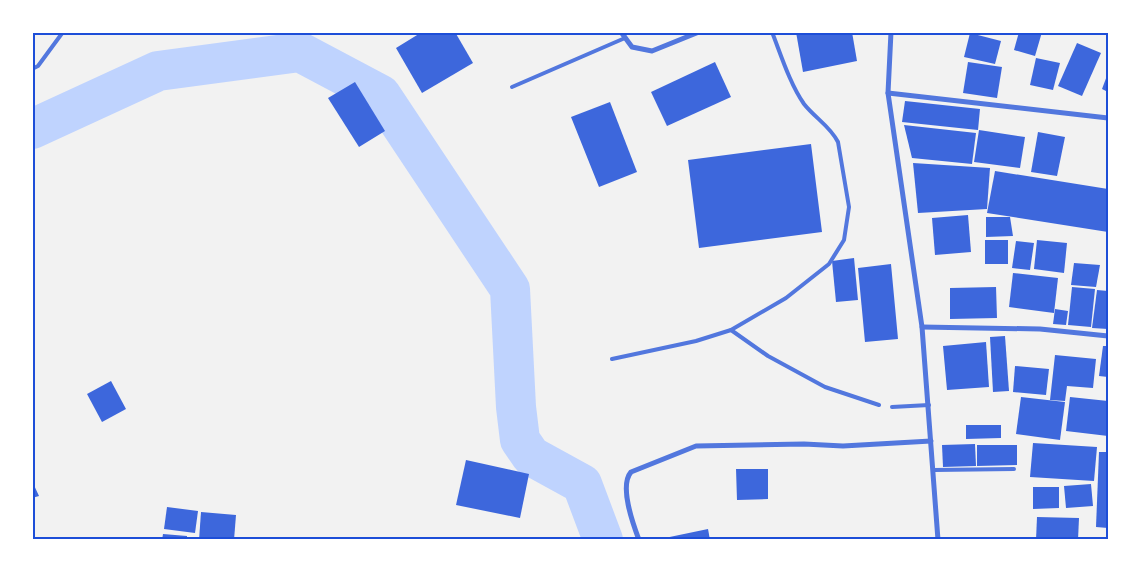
<svg xmlns="http://www.w3.org/2000/svg" width="1141" height="572" font-family="'DejaVu Sans',sans-serif">
	<style>
		.lines { fill: none; stroke-linecap: round; stroke-linejoin: round }
		.river { stroke: #bfd3fe; stroke-width: 40 }
		.building { fill: #3d67dc }
		.service { stroke: #5277de; stroke-width: 4 }
		.minor { stroke: #5277de; stroke-width: 5 }
		.neatline { fill: none; stroke: #1d4ed8; stroke-width: 2 }
	</style>
	<rect width="100%" height="100%" fill="#f2f2f2"/>
	<g class="lines">
		<path class="river" d="M32,129L158,71L300,52L381,95L510,289L516,407L520,440L531,456L582,484L603,540"/>
	</g>
	<g class="building">
		<path d="M422,32H455L473,63L422,93L396,48Z"/>
		<path d="M796,32H852L857,61L803,72Z"/>
		<path d="M1019,32H1042L1035,56L1014,50Z"/>
		<path d="M970,33L1001,41L995,64L964,57Z"/>
		<path d="M1077,43L1101,53L1082,96L1058,86Z"/>
		<path d="M1036,58L1060,63L1053,90L1030,85Z"/>
		<path d="M715,62L731,97L667,126L651,92Z"/>
		<path d="M968,62L1002,67L997,98L963,93Z"/>
		<path d="M1108,73V92L1102,89Z"/>
		<path d="M355,82L385,131L359,147L328,98Z"/>
		<path d="M905,101L980,109L978,130L902,122Z"/>
		<path d="M610,102L637,172L599,187L571,117Z"/>
		<path d="M904,125L976,133L972,164L912,158Z"/>
		<path d="M979,130L1025,137L1020,168L974,162Z"/>
		<path d="M1038,132L1065,137L1057,176L1031,172Z"/>
		<path d="M811,144L822,232L699,248L688,160Z"/>
		<path d="M913,163L990,168L987,209L918,213Z"/>
		<path d="M995,171L1108,189V232L987,213Z"/>
		<path d="M968,215L971,252L935,255L932,218Z"/>
		<path d="M986,217H1010L1013,236L986,237Z"/>
		<rect x="985" y="240" width="23" height="24"/>
		<path d="M1037,240L1067,243L1064,273L1034,269Z"/>
		<path d="M1016,241L1034,243L1030,270L1012,268Z"/>
		<path d="M854,258L858,300L836,302L832,261Z"/>
		<path d="M1074,263L1100,265L1096,287L1071,285Z"/>
		<path d="M891,264L898,339L865,342L858,268Z"/>
		<path d="M1013,273L1058,278L1054,313L1009,307Z"/>
		<path d="M996,287L997,318L950,319V288Z"/>
		<path d="M1072,287L1095,289L1091,327L1068,325Z"/>
		<path d="M1097,290L1108,291V329L1092,328Z"/>
		<path d="M1055,309L1068,311L1066,325L1053,324Z"/>
		<path d="M1005,336L1009,391L993,392L990,337Z"/>
		<path d="M986,342L989,387L947,390L943,346Z"/>
		<path d="M1103,346H1108V377L1099,376Z"/>
		<path d="M1055,355L1096,359L1093,388L1067,386L1065,401L1050,400Z"/>
		<path d="M1015,366L1049,369L1046,395L1013,392Z"/>
		<path d="M111,381L126,409L102,422L87,394Z"/>
		<path d="M1021,397L1065,402L1060,440L1016,434Z"/>
		<path d="M1070,397L1108,401V436L1066,431Z"/>
		<path d="M966,425H1001V438L966,439Z"/>
		<path d="M1033,443L1097,447L1094,481L1030,477Z"/>
		<path d="M975,444L976,466L943,467L942,445Z"/>
		<path d="M977,445H1017V465L977,466Z"/>
		<path d="M1099,452H1108V528L1096,527Z"/>
		<path d="M466,460L529,474L520,518L456,505Z"/>
		<path d="M736,469H768V499L737,500Z"/>
		<path d="M32,481L39,496L32,498Z"/>
		<path d="M1091,484L1093,506L1066,508L1064,486Z"/>
		<path d="M1033,487H1059V508L1033,509Z"/>
		<path d="M167,507L198,511L195,533L164,529Z"/>
		<path d="M201,512L236,515L234,540H199Z"/>
		<path d="M1037,517L1079,518L1078,540H1036Z"/>
		<path d="M708,529L710,540H660V539Z"/>
		<path d="M163,534L187,536V540H162Z"/>
	</g>
	<g class="lines">
		<g class="service">
			<path d="M32,69L38,66L63,32"/>
			<path d="M512,87L625,38"/>
			<path d="M731,330L768,356L825,387L879,405"/>
			<path d="M612,359L696,341L731,330L786,298L829,264L844,240L849,207L838,142C830,126 815,118 804,104C790,84 781,55 772,32"/>
			<path d="M892,407L929,405"/>
			<path d="M934,470L1014,469"/>
		</g>
		<g class="minor">
			<path d="M621,32L632,47L652,51L699,32"/>
			<path d="M891,32L888,93L922,327L938,540"/>
			<path d="M888,93L1108,118"/>
			<path d="M922,327L1040,329L1108,336"/>
			<path d="M639,540C633,524 619,486 631,472L696,446L804,444L843,446L931,441"/>
		</g>
	</g>
	<rect width="1141" height="572" fill="none" stroke="#ffffff" stroke-width="68"/>
	<rect x="34" y="34" width="1073" height="504" class="neatline"/>
</svg>
